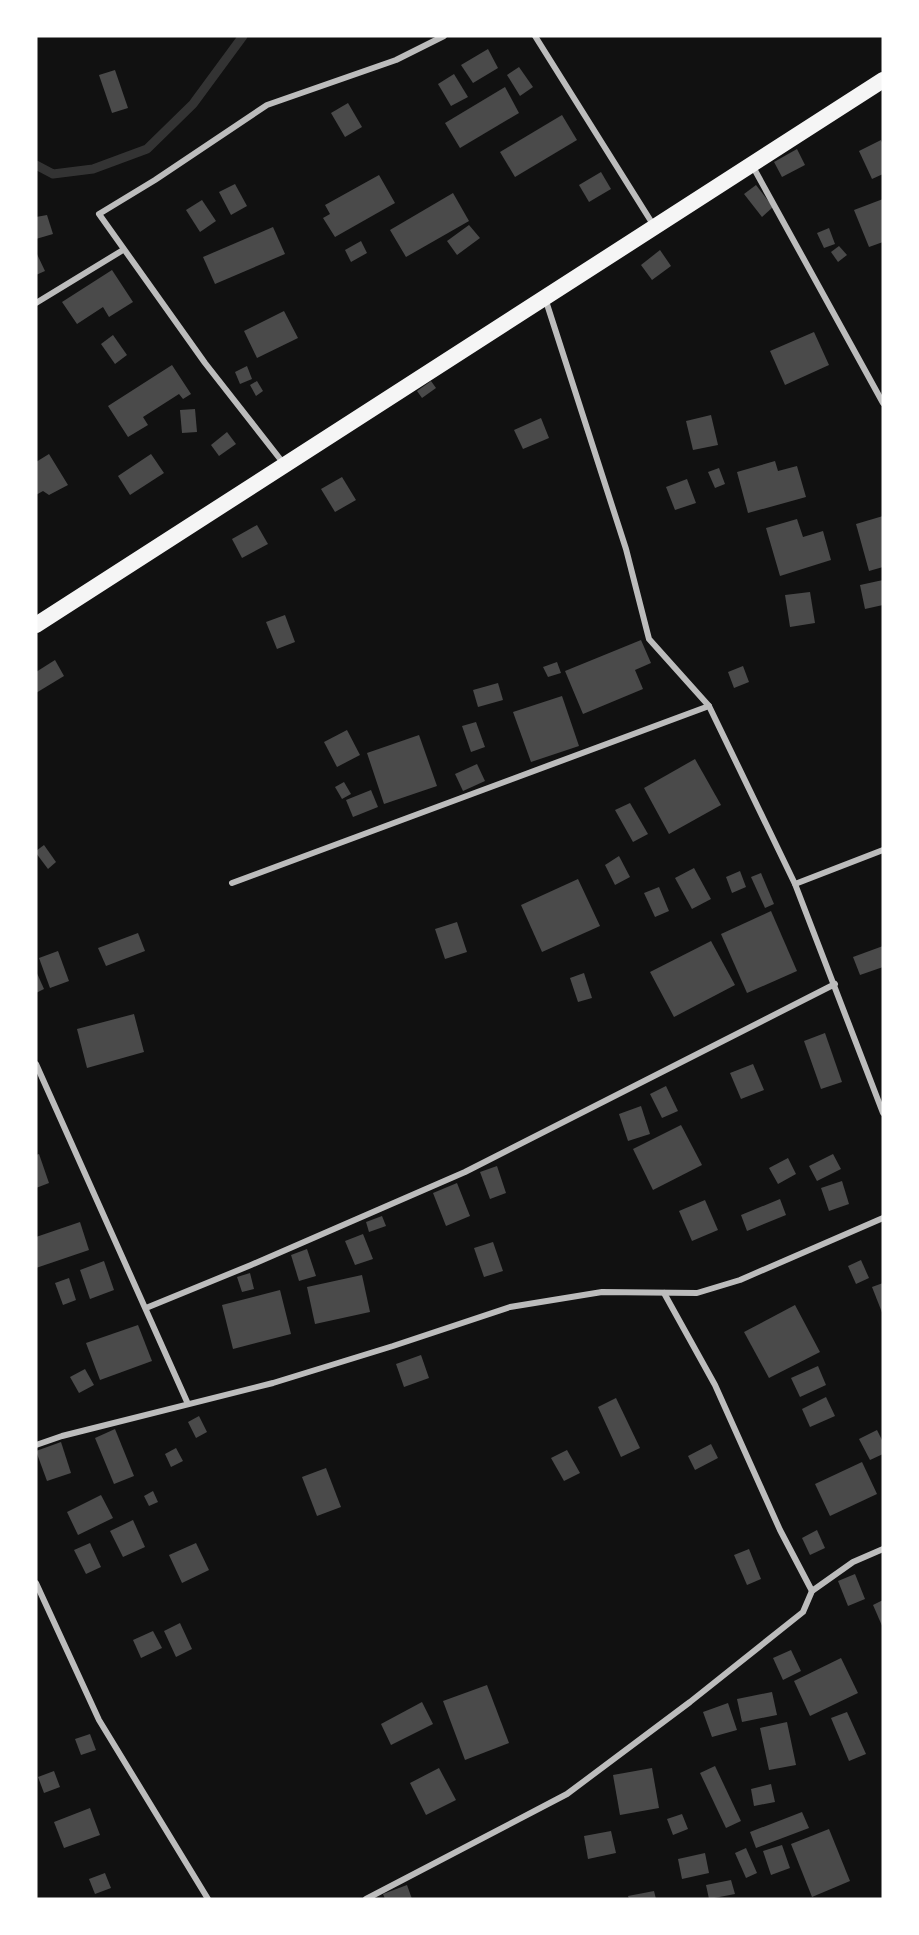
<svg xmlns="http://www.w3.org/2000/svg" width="919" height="1935" font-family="Bitter,serif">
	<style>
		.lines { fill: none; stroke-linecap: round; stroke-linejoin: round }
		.stream { stroke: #333; stroke-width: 9 }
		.building { fill: #4a4a4a }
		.minor { stroke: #bcbcbc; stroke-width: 6 }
		.trunk { stroke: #f5f5f5; stroke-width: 16 }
	</style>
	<rect width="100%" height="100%" fill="#111"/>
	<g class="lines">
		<path class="stream" d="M36,165L53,174L93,169L147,149L193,104L243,36"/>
	</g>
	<g class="building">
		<path d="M488,49L498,68L473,83L461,65Z"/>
		<path d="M519,67L533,87L520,96L507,75Z"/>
		<path d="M115,70L128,108L112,113L99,75Z"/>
		<path d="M454,74L468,97L451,106L438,84Z"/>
		<path d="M505,87L519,113L460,148L445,123Z"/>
		<path d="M348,103L362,127L345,137L331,113Z"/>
		<path d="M562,115L577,140L515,177L500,152Z"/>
		<path d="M881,140L883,145V174L872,179L859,151Z"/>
		<path d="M797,149L805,165L782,177L774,162Z"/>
		<path d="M601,172L611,189L589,202L579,185Z"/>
		<path d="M379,175L395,203L335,237L323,218L330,214L325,205Z"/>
		<path d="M235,184L247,206L231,215L219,192Z"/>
		<path d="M756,185L773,207L762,217L744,194Z"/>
		<path d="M453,193L469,221L406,257L390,230Z"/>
		<path d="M883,199V242L869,247L854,210Z"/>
		<path d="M202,200L216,221L200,232L186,210Z"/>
		<path d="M47,215L53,234L36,239V217Z"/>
		<path d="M469,225L480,238L457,255L447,241Z"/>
		<path d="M273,227L285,254L215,284L203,257Z"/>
		<path d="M829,228L835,244L824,248L817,233Z"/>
		<path d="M361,241L367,253L351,262L345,250Z"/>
		<path d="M839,246L847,255L838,262L831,252Z"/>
		<path d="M660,250L671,266L652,280L641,265Z"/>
		<path d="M36,252L45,271L36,275Z"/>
		<path d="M112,270L133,302L109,317L103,307L77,324L62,302Z"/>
		<path d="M284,311L298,338L257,358L244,331Z"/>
		<path d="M814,332L829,365L785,385L770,351Z"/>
		<path d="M113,335L127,355L115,364L101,344Z"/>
		<path d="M172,365L191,394L183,399L179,394L143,417L148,425L128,437L108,406Z"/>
		<path d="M247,366L252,379L240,384L235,372Z"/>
		<path d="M257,381L263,391L256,396L250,385Z"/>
		<path d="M431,381L436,388L422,398L417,391Z"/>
		<path d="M195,409L197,432L182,433L180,410Z"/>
		<path d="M711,415L718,445L693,450L686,421Z"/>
		<path d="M541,418L549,438L523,449L514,430Z"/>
		<path d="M227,432L236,444L219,456L211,445Z"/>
		<path d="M49,454L68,485L49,495L43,491L36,495V462Z"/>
		<path d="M151,454L164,473L130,495L118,476Z"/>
		<path d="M775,461L778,471L797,466L806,497L748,513L737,472Z"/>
		<path d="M719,468L725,484L715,488L708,472Z"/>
		<path d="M342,477L356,500L335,512L321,489Z"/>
		<path d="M687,479L696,503L675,510L666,487Z"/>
		<path d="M883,516V567L869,571L856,524Z"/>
		<path d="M797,519L803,537L823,531L831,560L780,576L766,528Z"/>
		<path d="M257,525L268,544L242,558L232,539Z"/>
		<path d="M883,580V605L865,609L860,585Z"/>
		<path d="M810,592L815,623L790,627L785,595Z"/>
		<path d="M285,615L295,642L277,649L266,622Z"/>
		<path d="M641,640L651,663L635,670L643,689L583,714L565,671Z"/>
		<path d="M55,660L64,676L36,693V672Z"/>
		<path d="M557,662L561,673L548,677L543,667Z"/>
		<path d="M743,666L749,682L734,688L728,672Z"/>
		<path d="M498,683L503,700L478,707L473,690Z"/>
		<path d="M562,696L579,746L531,762L513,712Z"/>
		<path d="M476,722L485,747L471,752L462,726Z"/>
		<path d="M347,730L360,755L337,767L324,742Z"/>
		<path d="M419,735L437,786L384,804L367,753Z"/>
		<path d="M695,759L721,805L669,834L644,788Z"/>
		<path d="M477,764L485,781L463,791L455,774Z"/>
		<path d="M344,782L351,794L342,799L335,787Z"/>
		<path d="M371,790L378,807L353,817L346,800Z"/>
		<path d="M630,803L648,834L633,842L615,810Z"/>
		<path d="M44,845L56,862L48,869L36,853V851Z"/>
		<path d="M619,856L630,877L615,885L605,865Z"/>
		<path d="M694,868L711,899L692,909L675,878Z"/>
		<path d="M740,871L746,887L732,893L726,877Z"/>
		<path d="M761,873L774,904L765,908L751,877Z"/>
		<path d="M578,879L600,926L542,952L521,905Z"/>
		<path d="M659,887L669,911L655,917L644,893Z"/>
		<path d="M771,911L797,971L747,993L721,934Z"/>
		<path d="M457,922L467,952L445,959L435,929Z"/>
		<path d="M138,933L145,951L106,966L98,948Z"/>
		<path d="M711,941L735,985L674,1017L650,972Z"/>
		<path d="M883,946V967L860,975L853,957Z"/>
		<path d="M58,951L69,981L50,988L39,958Z"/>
		<path d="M36,971L44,989L36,993Z"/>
		<path d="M584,973L592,998L578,1002L570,978Z"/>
		<path d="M134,1014L144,1052L87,1068L77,1029Z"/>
		<path d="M825,1033L842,1082L821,1089L804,1041Z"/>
		<path d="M753,1064L764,1090L741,1099L730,1073Z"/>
		<path d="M666,1086L678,1111L662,1118L650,1094Z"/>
		<path d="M641,1106L650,1134L628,1141L619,1114Z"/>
		<path d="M681,1125L702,1165L653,1190L633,1149Z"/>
		<path d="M39,1154L49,1183L36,1188V1155Z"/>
		<path d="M833,1154L841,1169L817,1181L809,1166Z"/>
		<path d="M788,1158L796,1174L778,1184L769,1168Z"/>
		<path d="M497,1166L506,1193L490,1199L480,1172Z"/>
		<path d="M842,1181L849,1204L829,1211L821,1188Z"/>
		<path d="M457,1183L470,1216L446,1226L433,1193Z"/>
		<path d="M780,1199L786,1215L747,1231L741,1215Z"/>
		<path d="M705,1200L718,1230L692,1241L679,1211Z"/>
		<path d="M382,1216L386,1226L369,1232L366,1222Z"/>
		<path d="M80,1222L89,1250L36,1268V1237Z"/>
		<path d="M363,1234L373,1259L355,1265L345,1241Z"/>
		<path d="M493,1242L503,1271L484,1277L474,1248Z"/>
		<path d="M307,1249L316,1276L299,1281L291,1255Z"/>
		<path d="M861,1260L869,1278L856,1284L848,1266Z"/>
		<path d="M104,1261L114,1290L90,1299L80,1270Z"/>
		<path d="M250,1273L254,1289L242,1292L237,1277Z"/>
		<path d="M362,1275L370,1312L315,1324L307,1287Z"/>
		<path d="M69,1278L76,1300L63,1305L55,1283Z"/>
		<path d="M883,1283V1315L872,1287Z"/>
		<path d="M280,1290L291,1334L233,1349L222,1305Z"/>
		<path d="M795,1305L820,1352L769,1378L744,1332Z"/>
		<path d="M138,1325L152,1361L100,1380L86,1343Z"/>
		<path d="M421,1355L429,1378L404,1387L396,1364Z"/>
		<path d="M818,1366L826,1385L800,1397L791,1378Z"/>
		<path d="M85,1369L94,1385L79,1393L70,1377Z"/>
		<path d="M826,1397L835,1416L810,1427L802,1409Z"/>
		<path d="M616,1398L640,1448L621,1457L598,1407Z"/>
		<path d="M199,1416L207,1432L196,1438L188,1422Z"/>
		<path d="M115,1429L134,1476L114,1484L95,1438Z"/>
		<path d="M877,1430L883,1442V1454L870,1460L859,1439Z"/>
		<path d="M61,1442L71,1473L47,1481L36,1451Z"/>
		<path d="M711,1444L718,1458L695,1470L688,1456Z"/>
		<path d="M176,1448L183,1461L171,1467L165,1454Z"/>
		<path d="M567,1450L580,1473L564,1481L551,1458Z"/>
		<path d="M862,1462L877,1494L830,1516L815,1484Z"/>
		<path d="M326,1468L341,1507L317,1516L302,1477Z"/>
		<path d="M153,1491L158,1502L149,1506L144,1496Z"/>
		<path d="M101,1495L113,1518L78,1535L67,1512Z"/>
		<path d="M133,1520L145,1547L123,1557L110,1531Z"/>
		<path d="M817,1530L825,1548L810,1555L802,1538Z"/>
		<path d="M90,1543L101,1567L86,1574L74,1550Z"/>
		<path d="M196,1543L209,1570L182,1583L169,1555Z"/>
		<path d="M749,1549L761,1579L747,1585L734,1555Z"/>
		<path d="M855,1574L865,1599L848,1606L838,1581Z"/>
		<path d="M883,1600V1628L873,1605Z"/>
		<path d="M180,1623L192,1649L176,1657L164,1631Z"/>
		<path d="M153,1631L162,1648L141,1658L133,1640Z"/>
		<path d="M791,1650L801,1671L783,1680L773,1658Z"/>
		<path d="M841,1658L858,1693L810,1716L794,1681Z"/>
		<path d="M487,1685L509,1743L465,1760L443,1701Z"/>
		<path d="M772,1692L777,1715L742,1722L737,1699Z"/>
		<path d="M422,1702L433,1724L391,1745L381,1724Z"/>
		<path d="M728,1703L737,1730L712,1737L703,1712Z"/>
		<path d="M847,1712L866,1754L849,1761L831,1718Z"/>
		<path d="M787,1722L796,1765L769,1770L760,1728Z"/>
		<path d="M90,1734L96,1750L81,1755L75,1739Z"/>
		<path d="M715,1766L741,1821L726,1828L700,1773Z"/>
		<path d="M439,1768L456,1800L426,1815L410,1783Z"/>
		<path d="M652,1768L659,1808L620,1815L613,1775Z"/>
		<path d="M54,1771L60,1787L44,1793L38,1777Z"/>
		<path d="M771,1784L775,1802L754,1806L751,1789Z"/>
		<path d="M90,1808L100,1835L64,1848L54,1822Z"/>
		<path d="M802,1812L809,1828L756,1848L750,1832Z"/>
		<path d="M682,1814L688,1829L673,1835L667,1819Z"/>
		<path d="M829,1829L850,1881L812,1897L791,1844Z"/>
		<path d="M611,1831L616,1853L588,1859L584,1836Z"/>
		<path d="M782,1845L790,1868L771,1875L763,1851Z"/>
		<path d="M746,1848L757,1873L746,1878L735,1853Z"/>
		<path d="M705,1853L709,1873L682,1879L678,1859Z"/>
		<path d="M105,1873L111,1888L95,1894L89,1879Z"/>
		<path d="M731,1880L735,1894L709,1899L706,1885Z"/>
		<path d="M407,1885L412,1899H385L383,1894Z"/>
		<path d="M654,1891L656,1899H629L628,1896Z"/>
	</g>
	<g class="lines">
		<g class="minor">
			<path d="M535,36L654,226"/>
			<path d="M752,165L883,403"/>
			<path d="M545,298L626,549L649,639L709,706L795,884L883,1113"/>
			<path d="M36,303L123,250"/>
			<path d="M284,464L205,363L99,214L155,180L267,105L396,60L444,36"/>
			<path d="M232,883L709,706"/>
			<path d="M795,884L883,850"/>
			<path d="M36,1064L188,1404"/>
			<path d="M664,1293L715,1385L780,1530L812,1591"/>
			<path d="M146,1308L251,1265L465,1172L835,984"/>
			<path d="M36,1445L62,1436L273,1383L393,1346L510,1307L602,1292L697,1293L740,1280L883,1218"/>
			<path d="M36,1583L99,1720L208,1899"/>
			<path d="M366,1899L567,1794L690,1702L803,1612L812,1591L853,1562L883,1549"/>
		</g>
		<path class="trunk" d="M36,625L883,80"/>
	</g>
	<rect width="919" height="1935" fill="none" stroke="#ffffff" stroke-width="75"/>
</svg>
